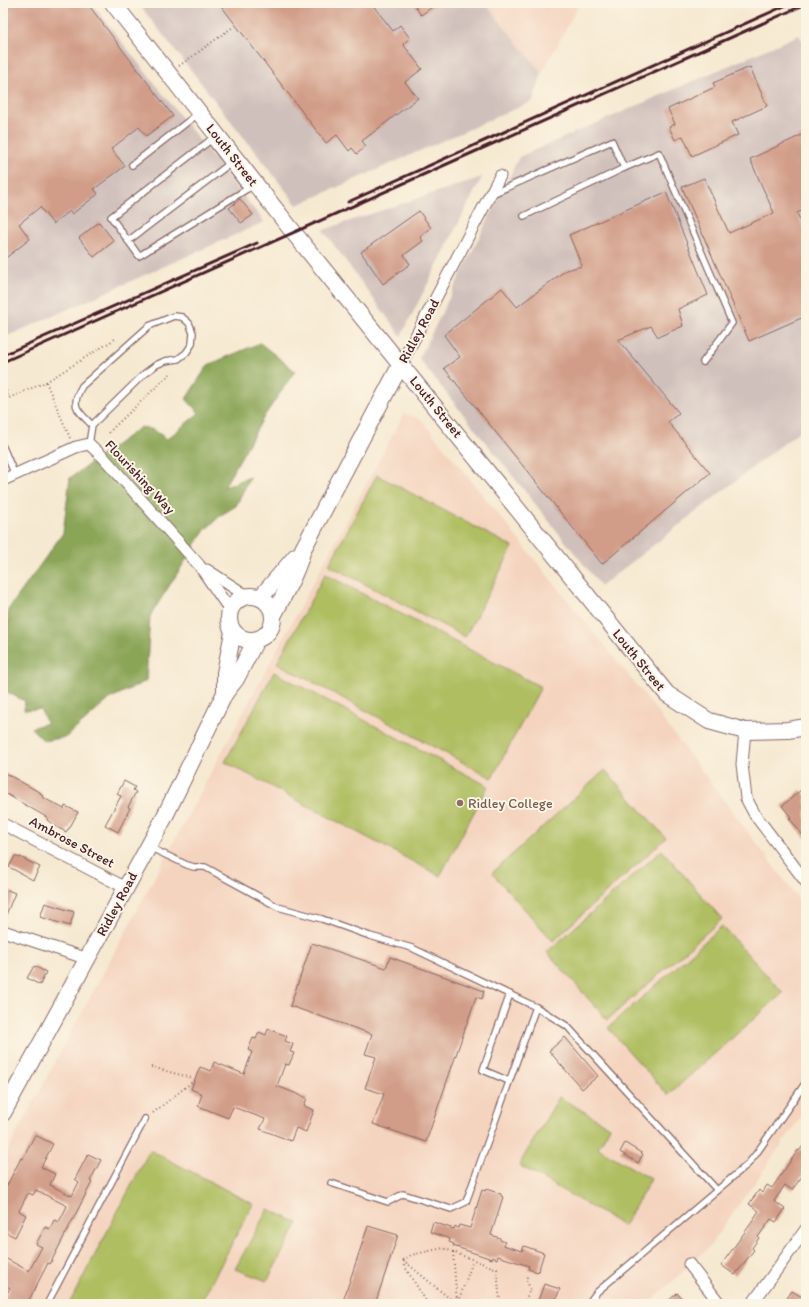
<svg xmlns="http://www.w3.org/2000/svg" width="809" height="1307" font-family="Itim,sans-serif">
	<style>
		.built { fill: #f4d4bf }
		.industrial { fill: #d0c0bb }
		.green { fill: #aebe61; stroke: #7c6e46 }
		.forest { fill: #8aa557; stroke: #6a6241 }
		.building { fill: #d19d88 }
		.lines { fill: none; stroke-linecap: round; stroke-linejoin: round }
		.lane-casing { stroke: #866665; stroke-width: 8 }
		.street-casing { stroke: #866665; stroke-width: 13 }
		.secondary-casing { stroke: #866665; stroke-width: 18 }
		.path { stroke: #866665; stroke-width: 2; stroke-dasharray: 1 3; stroke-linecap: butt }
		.lane { stroke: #fff; stroke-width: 5.5 }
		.street { stroke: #fff; stroke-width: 11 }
		.secondary { stroke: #fff; stroke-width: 16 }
		.rail { stroke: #4a1f2b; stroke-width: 3 }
		.education-dot { fill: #8d6e63; stroke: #fcf5e5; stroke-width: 1.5 }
		.labels { text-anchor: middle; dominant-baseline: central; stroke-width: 4; stroke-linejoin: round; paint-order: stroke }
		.street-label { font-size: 14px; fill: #4a1f2b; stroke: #fcf5e5 }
		.education-label { font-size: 14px; fill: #785e54; stroke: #fcf5e5; text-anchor: start }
	</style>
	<rect width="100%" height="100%" fill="#fcf5e5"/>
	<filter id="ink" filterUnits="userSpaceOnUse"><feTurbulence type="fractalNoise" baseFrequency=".025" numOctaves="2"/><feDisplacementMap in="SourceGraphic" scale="8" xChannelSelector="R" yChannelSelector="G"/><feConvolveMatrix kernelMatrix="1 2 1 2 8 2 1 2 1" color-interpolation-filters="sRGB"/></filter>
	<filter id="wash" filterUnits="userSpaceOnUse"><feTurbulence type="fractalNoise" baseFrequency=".012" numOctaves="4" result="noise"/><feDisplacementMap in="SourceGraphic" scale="16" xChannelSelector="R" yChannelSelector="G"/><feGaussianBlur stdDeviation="0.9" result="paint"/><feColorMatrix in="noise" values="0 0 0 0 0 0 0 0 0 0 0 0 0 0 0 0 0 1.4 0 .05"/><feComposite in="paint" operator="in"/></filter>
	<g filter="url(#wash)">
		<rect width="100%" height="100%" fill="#f6e9d1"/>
		<g class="built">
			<path d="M485,3H580L542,73Z"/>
			<path d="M404,414L421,419L646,697L806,909V1110L709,1247L648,1304H3V1159Z"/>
		</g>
		<g class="industrial">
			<path d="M3,3H91L264,222L3,338Z"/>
			<path d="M138,3H485L542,73L533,101L297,205Z"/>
			<path d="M799,35L806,46V426L601,586L419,359L519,157Z"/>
			<path d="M482,177L401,336L323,230Z"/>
		</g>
		<g class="green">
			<path d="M377,475L513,547L465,637L329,565Z"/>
			<path d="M325,574L541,687L492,778L277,663Z"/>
			<path d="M274,672L488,786L440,876L225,762Z"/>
			<path d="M605,770L666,838L553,941L492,873Z"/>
			<path d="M662,850L722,919L607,1020L547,952Z"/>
			<path d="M722,926L783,993L668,1095L608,1028Z"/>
			<path d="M559,1097L610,1127L598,1148L651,1179L624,1226L519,1165Z"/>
			<path d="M150,1150L253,1204L200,1304H69Z"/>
			<path d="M268,1209L298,1223L267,1281L235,1269Z"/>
		</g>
		<path class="forest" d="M260,343L295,371L265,415L224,487L250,477L236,506L221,515L205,530L150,616L146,681L111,698L66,737L44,741L31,728L47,723L40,709L24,710L25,701L3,690V630L8,624V610L63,533L70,478L141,427L154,430L167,439L199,413L186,399L208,365Z"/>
		<g id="blocks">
			<g class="building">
				<path d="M13,3H87L173,116L146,136L139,127L111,149L125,166L94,189L98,194L72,214L70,211L53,224L40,207L19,224L30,239L3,260V11Z"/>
				<path d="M219,3H371L393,31L400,25L410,38L403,44L422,69L405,82L418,98L362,141L366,146L357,154L352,148L349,151L337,135L326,143Z"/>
				<path d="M413,3H438L421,15Z"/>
				<path d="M750,67L767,106L732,122L738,135L692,156L683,136L675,140L669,127L675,124L668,109L715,87L713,83Z"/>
				<path d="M806,133V209L797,213L806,234V316L749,341L682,187L704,178L729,233L774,213L750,159Z"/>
				<path d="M666,192L708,295L678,309L683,326L658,337L651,326L618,340L679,413L668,422L710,473L602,564L444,368L460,357L444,335L502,288L517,307L566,270L582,266L569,235Z"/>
				<path d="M240,199L253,215L241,223L229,208Z"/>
				<path d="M419,211L431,228L420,237L423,241L404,255L410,264L383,284L361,252Z"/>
				<path d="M99,222L114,241L94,257L79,238Z"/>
				<path d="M3,772L41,793L40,794L43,796L42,797L64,809L65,806L78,812L69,829H68L66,832L57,827L47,820L48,818L3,792Z"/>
				<path d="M124,781L135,787L133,790L136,792L128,807L130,808L118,832L105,825L121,796L117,794Z"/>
				<path d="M801,790L806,796V839L789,818L791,817L782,806Z"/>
				<path d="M15,856L20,858V857L40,867L33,880L9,867Z"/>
				<path d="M3,888L15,893L3,922Z"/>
				<path d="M45,903L74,912L70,926L40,917Z"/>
				<path d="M312,943L386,968L390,957L484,991L482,999L476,997L426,1142L373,1124L384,1094L365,1088L376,1057L365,1054L372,1034L290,1006Z"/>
				<path d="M34,966L46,972L40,985L27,978Z"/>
				<path d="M268,1029L287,1036L285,1041L293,1044L290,1052L294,1053L289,1065L285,1064L277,1086L307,1098L304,1106L314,1110L306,1132L296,1128L291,1141L260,1129L265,1119L233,1107L228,1118L198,1106L202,1094L191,1089L200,1067L211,1071L214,1062L244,1074L252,1052L248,1050L253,1038L256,1039L259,1032L266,1035Z"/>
				<path d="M565,1037L598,1076L582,1089L549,1051Z"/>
				<path d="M35,1135L53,1144L41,1167L55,1174L50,1185L72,1196L79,1182L75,1179L88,1154L101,1160L90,1181L92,1182L50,1264L48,1263L27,1304H3V1300L10,1288L3,1284V1257L29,1271L42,1247L36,1244L45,1227L50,1229L54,1220L59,1222L67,1206L36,1190L33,1195L28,1193L19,1211L26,1215L15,1237L3,1231V1193L21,1158L22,1159Z"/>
				<path d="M806,1142V1171L792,1190L785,1185L774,1201L785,1209L776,1222L771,1219L758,1237L759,1238L752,1248L754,1250L735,1275L721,1265L755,1218H754L759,1211L749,1204L759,1190L762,1193L767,1185L772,1188L798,1150L799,1151Z"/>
				<path d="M625,1143L643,1154L638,1163L620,1152Z"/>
				<path d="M486,1189L501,1194V1196L503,1197L491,1235L500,1238V1240L505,1242L503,1245L522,1251L524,1246L544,1253L538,1272L528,1269L529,1266L498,1256L497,1259L493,1257L492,1259L453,1246L454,1244L449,1242L450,1239L430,1232L433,1222L454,1229L455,1226L458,1228L459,1225L470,1228L482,1190L485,1191Z"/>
				<path d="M368,1226L398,1235L375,1304H342Z"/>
				<path d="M544,1284L560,1289L554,1304H537Z"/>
				<path d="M792,1291L802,1297L797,1304H783Z"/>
				<path d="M677,1293L686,1304H665Z"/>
			</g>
		</g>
	</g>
	<g filter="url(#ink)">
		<use href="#blocks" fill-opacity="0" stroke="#866665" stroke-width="1"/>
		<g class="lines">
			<defs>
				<g id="lane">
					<path d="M217,135L111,217L139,256L247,189"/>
					<path d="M210,140L247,189L249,188"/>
					<path d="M132,165L199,113"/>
					<path d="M492,194L612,141L624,168"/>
					<path d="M524,216L624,168L659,153L732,323L703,362"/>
					<path d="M128,241L228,165"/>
					<path d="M89,444L92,425L144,374L156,365L165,361L178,359L186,353L192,344L193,333L189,323L182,317L174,316L149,326L82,386C70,406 77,410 92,425"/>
					<path d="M3,447L15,475"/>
					<path d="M149,847L187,865L194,867H205L278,907L322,919L370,936L412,948L536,1007L567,1026L717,1190"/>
					<path d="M509,1081L483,1070L510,994"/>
					<path d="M331,1183L388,1202L403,1194L451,1209L466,1202L536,1007"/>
					<path d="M47,1304L145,1119"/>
					<path d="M588,1304L597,1292L748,1164L756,1154L806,1082"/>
				</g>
				<g id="street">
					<path d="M401,364L500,176"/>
					<path d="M3,480L76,447L89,444L104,458L199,565L230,610"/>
					<path d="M207,570L247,596"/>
					<path d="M745,731L742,764L746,798L755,815L806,882"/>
					<path d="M3,824L126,888"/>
					<path d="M3,931L88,959"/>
					<path d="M689,1264L720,1304"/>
					<path d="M752,1304L806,1229"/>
				</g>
				<g id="secondary">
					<path d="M113,3L294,233L667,694L709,721L745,731L788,730L806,727"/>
					<circle cx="251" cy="618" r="22"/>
					<path d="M261,597L296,556"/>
					<path d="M274,614C285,593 297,572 303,549L401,364"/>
					<path d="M225,693V673L233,632"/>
					<path d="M3,1113L163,820L225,693L236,679L256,640"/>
				</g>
			</defs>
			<use href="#lane" class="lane-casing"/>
			<use href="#street" class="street-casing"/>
			<use href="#secondary" class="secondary-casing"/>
			<g class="path">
				<path d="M179,66L233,27"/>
				<path d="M46,382L115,339"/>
				<path d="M3,391L6,390L9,398L46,382L70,438"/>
				<path d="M109,433L112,429L172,372"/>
				<path d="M151,1067L192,1078"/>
				<path d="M153,1113L192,1082"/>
				<path d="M453,1252L457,1303"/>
				<path d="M403,1260L411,1255L443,1248L497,1269L500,1304"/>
				<path d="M403,1260L449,1298L460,1304"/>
				<path d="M404,1261L405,1267L428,1304"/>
				<path d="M458,1302L473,1261"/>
				<path d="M524,1304L530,1289L527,1281V1274"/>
			</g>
			<use href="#lane" class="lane"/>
			<use href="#street" class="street"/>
			<use href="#secondary" class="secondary"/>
			<g class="rail">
				<path d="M348,202L791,3"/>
				<path d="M3,355L257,243"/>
				<path d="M3,362L806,4"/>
			</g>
		</g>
	</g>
	<circle class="education-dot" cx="460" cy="803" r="4"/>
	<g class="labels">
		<g class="street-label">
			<text transform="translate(232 155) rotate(52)">Louth Street</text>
			<text transform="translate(419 331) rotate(-62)">Ridley Road</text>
			<text transform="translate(436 407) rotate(51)">Louth Street</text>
			<text transform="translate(140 477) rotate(47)">Flourishing Way</text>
			<text transform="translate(639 660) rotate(51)">Louth Street</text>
			<text transform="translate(72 842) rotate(28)">Ambrose Street</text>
			<text transform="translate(117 904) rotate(-62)">Ridley Road</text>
		</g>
		<g class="education-label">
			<text x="468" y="803">Ridley College</text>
		</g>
	</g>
	<rect width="809" height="1307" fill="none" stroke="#fcf5e5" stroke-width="16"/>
</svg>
